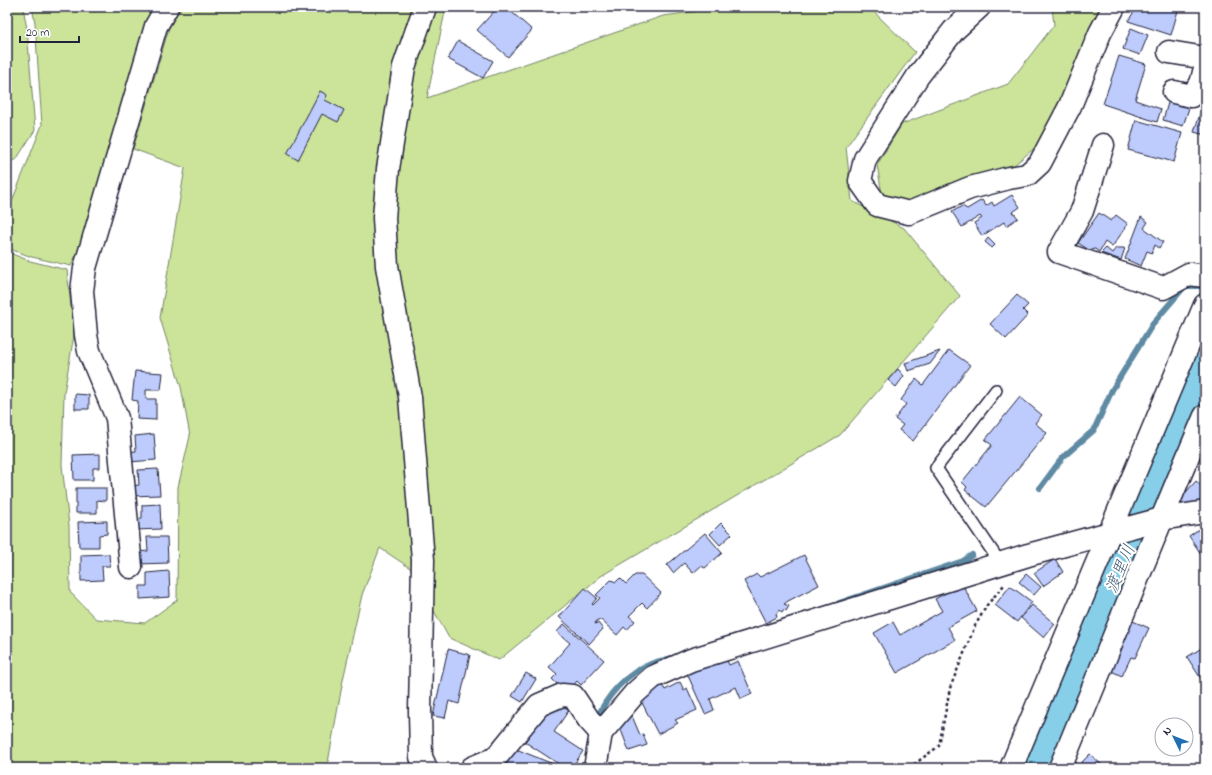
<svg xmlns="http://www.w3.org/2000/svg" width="1212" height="775" font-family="'Indie Flower','Klee One',sans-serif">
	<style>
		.green { fill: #cbe499; stroke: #76836a }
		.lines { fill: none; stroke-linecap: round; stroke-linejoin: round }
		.stream { stroke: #5f8aa3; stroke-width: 6 }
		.river { stroke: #87cfe8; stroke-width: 36 }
		.building { fill: #beccfd; stroke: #22223b }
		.service-casing { stroke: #22223b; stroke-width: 14 }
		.minor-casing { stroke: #22223b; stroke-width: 25 }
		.path { stroke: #22223b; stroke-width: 2.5; stroke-dasharray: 3 3; stroke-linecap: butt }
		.service { stroke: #fff; stroke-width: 11 }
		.minor { stroke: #fff; stroke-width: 22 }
		.labels { text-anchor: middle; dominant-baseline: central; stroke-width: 4; stroke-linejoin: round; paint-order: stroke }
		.water-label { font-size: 17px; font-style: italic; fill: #455f78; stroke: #fff }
	</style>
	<rect width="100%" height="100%" fill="#fff"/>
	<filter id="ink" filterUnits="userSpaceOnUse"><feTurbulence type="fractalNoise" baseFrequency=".025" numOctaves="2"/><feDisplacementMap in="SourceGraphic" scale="8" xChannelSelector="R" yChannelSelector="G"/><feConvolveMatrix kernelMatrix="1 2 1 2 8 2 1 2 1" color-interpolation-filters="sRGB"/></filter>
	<g filter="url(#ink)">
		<g class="green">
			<path d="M7,7H23L27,29L35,130L16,160L7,161Z"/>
			<path d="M32,7H154L144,27L91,222L71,266L32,257L7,248V214L42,125L35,23Z"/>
			<path d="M181,7H446L427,98L663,16L729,7H869L915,52L846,147L852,201L904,228L960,296L840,435L601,576L499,660L449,638L410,568L380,548L362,595L343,680L327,768H7V252L30,261L67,270L74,335L64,393L62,465L69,525L70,592L96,619L145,623L177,600L178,487L190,436L181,387L160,318L185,168L133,149L169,28Z"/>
			<path d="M1052,7H1104L1042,142L1014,165L918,202L883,200L877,165L902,124L1008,84L1054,25Z"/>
		</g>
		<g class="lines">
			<g class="stream">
				<path d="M1040,488L1063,457L1094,430L1112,390L1154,322L1185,286H1200"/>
				<path d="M839,603L963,561L972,555"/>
				<path d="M596,721C606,696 626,673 653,663C658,661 665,660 671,658"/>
			</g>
			<path class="river" d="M1038,768L1205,371"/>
		</g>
		<g class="building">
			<path d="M498,7H506L532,30L508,57L477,30Z"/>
			<path d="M1137,7H1179L1171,35L1128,21Z"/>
			<path d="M1131,28L1148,35L1140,55L1123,49Z"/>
			<path d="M458,41L493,61L483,78L448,59Z"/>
			<path d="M1119,56L1146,64L1135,100L1161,109L1157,122L1103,104Z"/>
			<path d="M320,91L327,95L325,100L344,110L338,122L322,114L298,160L287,154Z"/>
			<path d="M1170,96L1191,102L1183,126L1163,120Z"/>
			<path d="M1205,99V135L1194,132Z"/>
			<path d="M1136,120L1182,133L1174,162L1128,150Z"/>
			<path d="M1012,195L1020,207L1013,212L1018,218L1006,226L1004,222L982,236L974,223L982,218L980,216L962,227L952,212L962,206L967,209L982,200L986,206L992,202L994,206Z"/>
			<path d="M1099,213L1111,221L1116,215L1128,224L1112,247L1105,242L1099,252L1095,249L1089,250L1078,243Z"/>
			<path d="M1141,217L1148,222L1144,228L1163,242L1159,248L1155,245L1152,253L1147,251L1141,266L1125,259Z"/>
			<path d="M988,238L995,245L992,248L985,242Z"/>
			<path d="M1106,248L1112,253L1116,248H1125L1121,260L1101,253Z"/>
			<path d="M1017,295L1028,305L1023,310L1028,315L1006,339L990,324Z"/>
			<path d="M949,350L970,365L913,441L899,430L903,425L895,419L906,404L901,400L916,379L923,385Z"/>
			<path d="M940,351L930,364L908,371L905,363Z"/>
			<path d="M898,369L904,376L896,387L888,380Z"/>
			<path d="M135,371L163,373L161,390H146V399H156V420L137,419L138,401L132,400Z"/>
			<path d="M75,394L89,395V409H75Z"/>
			<path d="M1020,397L1042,415L1035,423L1047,433L986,507L965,490L967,487L962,482L992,445L985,440Z"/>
			<path d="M154,434L156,460L128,462L127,452L136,451L135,436Z"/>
			<path d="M100,454V468H93V480H74L73,455Z"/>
			<path d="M158,469L160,495L131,496V486L139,485L138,470Z"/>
			<path d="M1196,481L1205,489V499L1202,502L1185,506L1178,501Z"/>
			<path d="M76,488H106V501L97,500V513H76Z"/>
			<path d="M160,504L161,529L135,530V519L142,518V505Z"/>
			<path d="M107,521V534L99,535V547H79L78,522Z"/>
			<path d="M721,523L732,534L720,545L710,534Z"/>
			<path d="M1205,525V555L1203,557L1189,536Z"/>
			<path d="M705,533L722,553L705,568L701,566L693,573L684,563L673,573L667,565Z"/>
			<path d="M147,537H167L168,563L138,564V552L148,551Z"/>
			<path d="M109,554L110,566H102L103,580L81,581V555Z"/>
			<path d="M804,555L819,585L788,601L784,604L789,606L786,611L784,609L782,612L779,610L776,614L777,617L766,623L744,581L757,574L760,577Z"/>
			<path d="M1055,559L1063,572L1043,586L1034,573Z"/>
			<path d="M169,571L170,597L140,599V586H147V573Z"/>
			<path d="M1026,574L1041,587L1034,595L1019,582Z"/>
			<path d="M635,575H642L661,593L647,608L642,603L629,616L635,621L627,630L624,627L617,635L601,620H597L595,624L598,623L603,629L589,644L559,617L585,588L597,598L592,604L593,605L600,598L596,595L611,580L616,582L620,578L626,584Z"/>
			<path d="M962,584L977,611L948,627L955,640L897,673L874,633L893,622L900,635L942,611L935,599Z"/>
			<path d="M1010,586L1032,602L1017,622L995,605Z"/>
			<path d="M1032,605L1055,624L1044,638L1021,618Z"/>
			<path d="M1128,619L1149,628L1135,658L1131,657L1122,676L1105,668Z"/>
			<path d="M564,624L604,660L581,685L577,681L569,690L560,687L552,679L557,674L549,667L570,643L557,632Z"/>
			<path d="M1205,646V685L1187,657Z"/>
			<path d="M448,649L470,655L459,704L449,701L445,718L433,716Z"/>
			<path d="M724,654L729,665L738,661L752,694L741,699L736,687L710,699L714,710L705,714L686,671Z"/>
			<path d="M526,673L536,679L522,702L512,696Z"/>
			<path d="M660,681L665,690L680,682L684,690L687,688L697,710L675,720L678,723L658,734L637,693Z"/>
			<path d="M564,703L571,707L554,732L583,751L572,768H565L525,742L550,704L559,710Z"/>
			<path d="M632,716L640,735L643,734L647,745L629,751L618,722Z"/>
			<path d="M516,749L553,764L551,768H504L508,758Z"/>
			<path d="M1090,754L1105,768H1076Z"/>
		</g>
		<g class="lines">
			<defs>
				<path id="service" d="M996,390L936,468L1001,564"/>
				<g id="minor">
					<path d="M425,7L404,67L388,169L384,218L387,266L410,397L423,560L420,711L421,757L426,768"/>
					<path d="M979,7L954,30L918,76L865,159L860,181L877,205L909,213L970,188L1009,178L1027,175L1040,163L1070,106L1100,33L1114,7"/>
					<path d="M1169,52L1205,58"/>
					<path d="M1174,92L1191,96L1201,84L1205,68"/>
					<path d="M1103,145L1082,211L1059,252L1163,288L1189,274L1205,276"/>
					<path d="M131,567L117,418L89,351L86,335L82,291L85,268L156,26L167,7"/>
					<path d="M472,768L491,760L498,755L539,705L562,695L573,696L589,720L601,733"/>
					<path d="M595,768L601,733L635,693L653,677L691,660L1028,555L1161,519L1205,512"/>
					<path d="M1011,768L1205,305"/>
					<path d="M1060,768C1109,651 1155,532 1205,416"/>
				</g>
			</defs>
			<use href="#service" class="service-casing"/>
			<use href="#minor" class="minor-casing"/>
			<path class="path" d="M909,768L939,746L950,688L975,626L987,605L1004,585"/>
			<use href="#service" class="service"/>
			<use href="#minor" class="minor"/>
		</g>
	</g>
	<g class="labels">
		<g class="water-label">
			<text transform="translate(1121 569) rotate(-67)">渡里川</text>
		</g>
	</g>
	<rect width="1212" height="775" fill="none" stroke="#fff" stroke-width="24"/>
	<rect x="12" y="12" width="1188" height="751" fill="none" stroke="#22223b" stroke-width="1.5" filter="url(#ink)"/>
	<g transform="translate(1174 737) rotate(313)"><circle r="19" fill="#ffffff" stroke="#a7a7b1"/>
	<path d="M0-3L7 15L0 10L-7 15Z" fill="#1f6fb2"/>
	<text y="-6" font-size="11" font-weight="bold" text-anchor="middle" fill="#22223b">N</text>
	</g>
	<path d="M20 36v6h59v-6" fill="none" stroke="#22223b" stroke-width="2"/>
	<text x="26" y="36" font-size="12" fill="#22223b" stroke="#ffffff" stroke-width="3" paint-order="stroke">20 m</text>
</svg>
